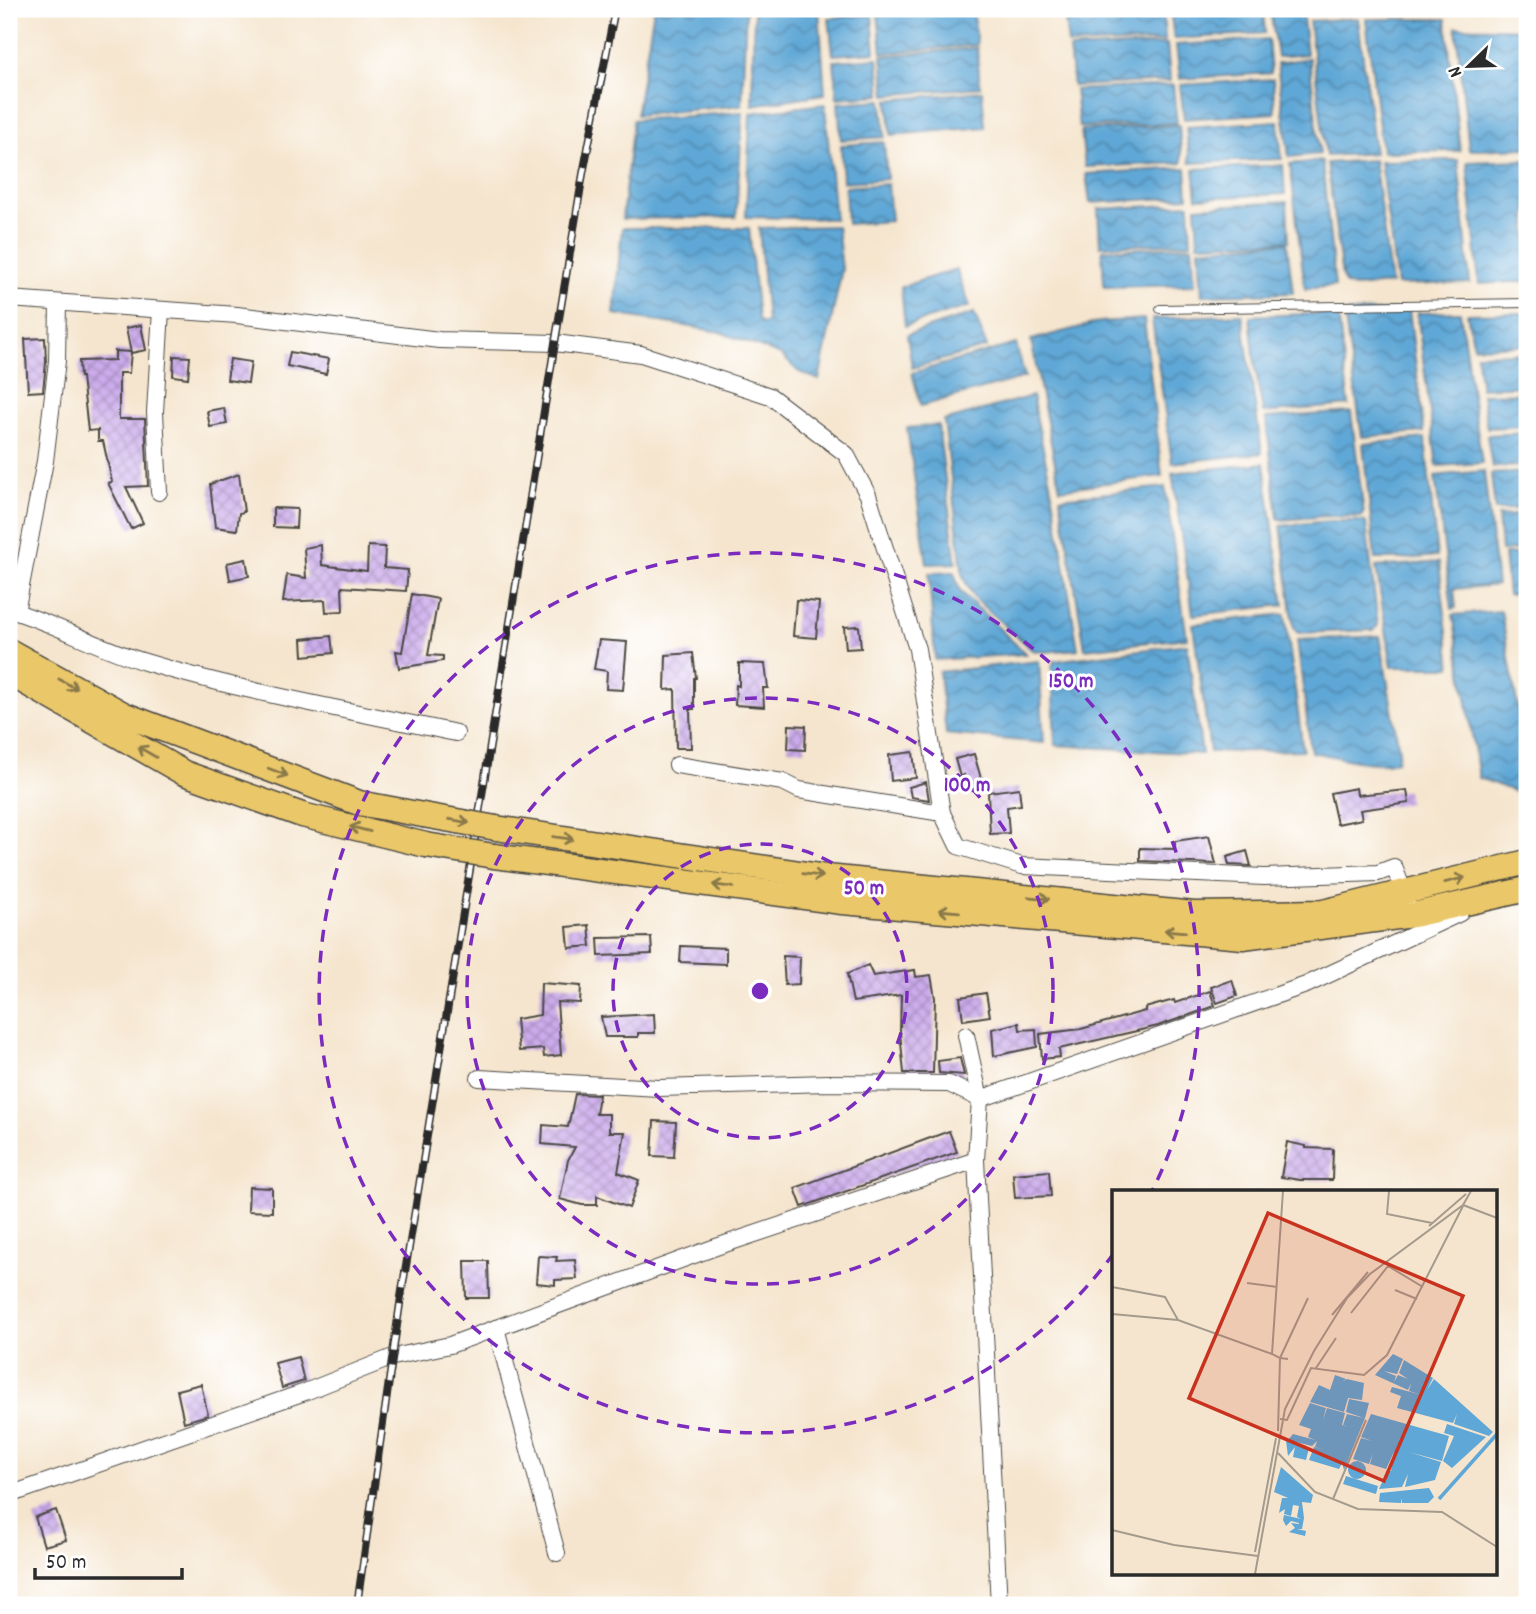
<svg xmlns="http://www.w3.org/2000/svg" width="1536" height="1614" font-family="Dekko,sans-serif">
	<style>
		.water { fill: url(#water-waves); stroke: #456980; stroke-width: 2 }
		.building { fill: url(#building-cross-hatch) }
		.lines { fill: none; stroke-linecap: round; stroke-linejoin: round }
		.lane-casing { stroke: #494743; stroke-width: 10 }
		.street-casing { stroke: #494743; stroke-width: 18 }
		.primary-casing { stroke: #494743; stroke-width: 27 }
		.lane { stroke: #fff; stroke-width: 8 }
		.street { stroke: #fff; stroke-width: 16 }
		.primary { stroke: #eac769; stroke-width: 24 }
		.rail-casing { stroke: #2b2b2b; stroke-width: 8 }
		.rail { stroke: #fff; stroke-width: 5; stroke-dasharray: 16; stroke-linecap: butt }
		.primary-bridge-casing { stroke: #494743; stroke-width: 27; stroke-linecap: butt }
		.primary-bridge { stroke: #eac769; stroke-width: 24 }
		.oneway { stroke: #8a794a }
		.ring { fill: none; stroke: #7b2cbf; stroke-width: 3.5; stroke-dasharray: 12 9 }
		.inset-river { fill: none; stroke: #5fa7d6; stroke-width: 3.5 }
		.inset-road { fill: none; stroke: #a49b8d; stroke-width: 2 }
		.view { fill: #c8321e; fill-opacity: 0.15; stroke: #c8321e; stroke-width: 3.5 }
		.inset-edge { fill: none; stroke: #2b2b2b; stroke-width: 3.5 }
		.centre { fill: #7b2cbf; stroke: #fff; stroke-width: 3.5 }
		.ring-label { font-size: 21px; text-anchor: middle; font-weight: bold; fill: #7b2cbf; stroke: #fff; stroke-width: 6; stroke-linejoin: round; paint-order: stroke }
	</style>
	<defs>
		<pattern id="water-waves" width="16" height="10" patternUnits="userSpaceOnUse" patternTransform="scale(1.75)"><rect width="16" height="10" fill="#5fa7d6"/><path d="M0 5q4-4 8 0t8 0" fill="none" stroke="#4f88ae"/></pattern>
		<pattern id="building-cross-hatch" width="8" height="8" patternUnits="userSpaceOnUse" patternTransform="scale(1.75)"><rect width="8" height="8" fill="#ccacec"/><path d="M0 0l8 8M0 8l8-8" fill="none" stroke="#a68cbf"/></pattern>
	</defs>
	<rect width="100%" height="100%" fill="#fff"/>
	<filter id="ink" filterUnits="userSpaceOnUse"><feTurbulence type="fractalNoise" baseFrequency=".0143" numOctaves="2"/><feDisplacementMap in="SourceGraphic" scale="14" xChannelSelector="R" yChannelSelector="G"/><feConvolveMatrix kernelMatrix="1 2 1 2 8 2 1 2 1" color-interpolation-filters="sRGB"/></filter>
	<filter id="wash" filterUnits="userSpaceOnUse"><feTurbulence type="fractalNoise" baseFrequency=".00686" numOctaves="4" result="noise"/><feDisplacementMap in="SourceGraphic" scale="28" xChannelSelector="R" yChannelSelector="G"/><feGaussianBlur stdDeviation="1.57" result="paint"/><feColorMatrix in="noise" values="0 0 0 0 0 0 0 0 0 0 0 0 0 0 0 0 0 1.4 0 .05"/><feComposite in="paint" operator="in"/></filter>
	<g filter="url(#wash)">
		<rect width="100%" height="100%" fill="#f5e5ce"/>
		<g class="water">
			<path d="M654,9H746L742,105L636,115Z"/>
			<path d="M754,9H819L825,94L752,105Z"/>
			<path d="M949,9H973L977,45L882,53L878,15Z"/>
			<path d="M1064,9H1163L1165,41L1068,45Z"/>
			<path d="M1170,9H1263L1265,33L1174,39Z"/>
			<path d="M1270,9H1302L1307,54L1277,57Z"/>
			<path d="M872,15L875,52L833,55L829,18Z"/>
			<path d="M1358,18L1375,153L1326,156L1309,21Z"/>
			<path d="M1366,19H1446L1460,151L1382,152Z"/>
			<path d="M1456,27L1527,29V148L1469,150Z"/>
			<path d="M1268,39L1271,73L1180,79L1176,45Z"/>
			<path d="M1167,44L1170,81L1073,86L1069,49Z"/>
			<path d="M977,48L980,87L886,95L882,56Z"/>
			<path d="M878,58L881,95L837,98L834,61Z"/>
			<path d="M1309,58L1320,154L1289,157L1277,63Z"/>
			<path d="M1273,79L1275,113L1184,119L1180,85Z"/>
			<path d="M1173,85L1177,123L1079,127L1075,90Z"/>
			<path d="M982,91L985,127L891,135L888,100Z"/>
			<path d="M882,100L885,137L841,140L838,103Z"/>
			<path d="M825,104L835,219L746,217L750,113Z"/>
			<path d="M743,112L736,217L622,219L633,120Z"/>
			<path d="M1278,121L1282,159L1190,163L1186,127Z"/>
			<path d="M1179,125L1182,163L1085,167L1081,130Z"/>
			<path d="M884,142L887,179L843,182L841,145Z"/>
			<path d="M1374,160L1391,284L1353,287L1346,285L1342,277L1327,163Z"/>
			<path d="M1458,160L1470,283L1397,285L1380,161Z"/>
			<path d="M1527,160V281L1479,284L1467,162Z"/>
			<path d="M1322,161L1335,286L1305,289L1290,164Z"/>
			<path d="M1283,165L1285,194L1197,198L1194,169Z"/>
			<path d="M1186,168L1188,197L1090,203L1086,174Z"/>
			<path d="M888,184L891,221L847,224L845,187Z"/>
			<path d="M1287,202L1289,241L1198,244L1196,207Z"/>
			<path d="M1189,204L1191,243L1100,246L1098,209Z"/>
			<path d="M837,226L842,269L819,380L799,372L781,355L720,332L614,314L622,228H749L758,319L761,324L767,322L759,228Z"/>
			<path d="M1287,242L1293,293L1202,295L1199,249Z"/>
			<path d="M1192,246L1195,285L1104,287L1102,250Z"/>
			<path d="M956,269L970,306L905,326L901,287Z"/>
			<path d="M1409,309L1424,432L1362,437L1344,313Z"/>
			<path d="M1460,312L1482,463L1437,466L1417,313Z"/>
			<path d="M974,313L987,347L912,368L907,335Z"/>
			<path d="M1338,313L1349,405L1263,413L1255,366L1250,316Z"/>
			<path d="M1527,313V345L1474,347L1467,314Z"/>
			<path d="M1242,314L1262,453L1172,463L1152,319Z"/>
			<path d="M1144,319L1162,476L1060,489L1031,340L1100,322Z"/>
			<path d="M1016,344L1025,377L921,406L912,373Z"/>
			<path d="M1527,353V386L1481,388L1476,354Z"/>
			<path d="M1527,393V426L1487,428L1482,394Z"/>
			<path d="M1032,396L1054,501L1078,649L1044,652L1032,650L974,598L963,577L944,421Z"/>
			<path d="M1351,412L1364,514L1361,517L1326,516L1282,520L1278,518L1266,418Z"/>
			<path d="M938,425L956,563L927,564L907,428Z"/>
			<path d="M1527,433V466L1492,467L1487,435Z"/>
			<path d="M1425,438L1437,556L1406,559H1375L1363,444Z"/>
			<path d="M1264,463L1284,605L1193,615L1172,473Z"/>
			<path d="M1484,471L1497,585L1454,589L1456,608L1452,609L1435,476Z"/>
			<path d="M1527,472V508L1495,510L1491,474Z"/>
			<path d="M1165,487L1187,638L1085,649L1060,498Z"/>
			<path d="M1527,514V549L1501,551L1498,516Z"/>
			<path d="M1329,521H1363L1366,523L1378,625L1374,630L1298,633L1294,629L1281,526Z"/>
			<path d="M1504,554H1527V594L1508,595Z"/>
			<path d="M1439,562L1451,667H1392L1376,567Z"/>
			<path d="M954,572L960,591L1026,654L935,660L929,573Z"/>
			<path d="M1501,611L1527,762V796L1479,778L1453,615Z"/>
			<path d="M1285,614L1303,750L1210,752L1193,624Z"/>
			<path d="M1380,636L1399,751L1397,761C1371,768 1337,756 1311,752L1297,640Z"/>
			<path d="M1187,644L1202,754L1055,745L1052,669L1054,661Z"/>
			<path d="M1039,661L1044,743L946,734L939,672Z"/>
		</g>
		<g id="blocks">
			<g class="building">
				<path d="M141,325L146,350L131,353L126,328Z"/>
				<path d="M45,338L46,362L43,391L28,392L25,339Z"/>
				<path d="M115,351L131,352L129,373H119V419H145L148,486L126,487L143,523L131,529L108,483L112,482L103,441H98V430L88,431L82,377H80L79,361L115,360Z"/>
				<path d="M290,352L329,359L326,374L287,366Z"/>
				<path d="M174,356L190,357L188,378L173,376Z"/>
				<path d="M230,359L251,362L248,383L227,380Z"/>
				<path d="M224,408L227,424L210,427L207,411Z"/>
				<path d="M239,474L244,512L239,513L237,530L215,527L210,484Z"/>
				<path d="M273,508L297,509L296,528L273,527Z"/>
				<path d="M321,545L322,565L367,571L368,546L385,547L384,568L408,570L406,591L342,587L343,611L326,612L325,600L283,602L287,575L306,578L304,548Z"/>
				<path d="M246,559L249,576L230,580L227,563Z"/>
				<path d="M412,594L438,599L428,655L443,656V661L399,668L396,651L402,652Z"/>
				<path d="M796,600L819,602L816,638L793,636Z"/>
				<path d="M859,626L861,648L846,649L844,627Z"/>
				<path d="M331,636L333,653L303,656L302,639Z"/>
				<path d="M599,640L627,642L623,690L606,689L607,671L594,669Z"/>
				<path d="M693,653L696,678H694V709H690L691,748H676L675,689L665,690L666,655Z"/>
				<path d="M739,663L765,664L768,688H763L764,707L735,705L736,685L739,686Z"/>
				<path d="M789,725L806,726L805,750L788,749Z"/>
				<path d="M913,752L916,778L891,781L889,755Z"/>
				<path d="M974,754L984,789L966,791L964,775L960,777L955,759Z"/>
				<path d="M926,782L929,800L911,797L909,787Z"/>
				<path d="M1019,788L1021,805L1007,807L1009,833L990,834L988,792Z"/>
				<path d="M1356,788L1357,795L1407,790L1409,803L1360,810L1362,819L1337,824L1330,793Z"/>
				<path d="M1209,836L1216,864L1140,861V848L1175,849V841Z"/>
				<path d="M1247,851L1251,866L1229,865L1227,857Z"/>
				<path d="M589,925L591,946L569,948L567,927Z"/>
				<path d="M651,937L652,954L599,956L598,938Z"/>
				<path d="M681,946L726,948V964L680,962Z"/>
				<path d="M783,956L800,957L799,984L785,985Z"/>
				<path d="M868,965L873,976L915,970L916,977L931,975L935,998L933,1073H904L900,1032L901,995L853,1002L847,974Z"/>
				<path d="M1232,980L1237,996L1217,1003L1211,987Z"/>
				<path d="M541,983L581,986L580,1003L557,1002L561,1055L544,1057L543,1049L519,1051L516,1019L540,1015Z"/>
				<path d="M1210,991L1215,1006L1158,1026L1059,1049L1060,1057L1042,1059L1040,1034L1081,1029L1145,1011V1008L1174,1000L1175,1003Z"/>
				<path d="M986,993L990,1016L963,1020L960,997Z"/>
				<path d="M654,1014L655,1033H638V1037H605L601,1017Z"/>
				<path d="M1019,1023L1020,1030L1036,1029L1037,1047L994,1056L992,1029Z"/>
				<path d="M960,1058L964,1075L939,1073L938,1061Z"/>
				<path d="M575,1094L599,1095L596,1114H609V1132H625L618,1172L639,1180L629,1208L597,1196V1205H582L560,1199L568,1160L575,1147L542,1144L543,1125L568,1127Z"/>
				<path d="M654,1121L676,1122L674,1157L652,1156Z"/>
				<path d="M949,1131L957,1152L802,1207L795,1188Z"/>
				<path d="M1287,1142L1306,1146V1148L1333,1149L1332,1180H1300L1281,1177Z"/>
				<path d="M1049,1171L1051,1196L1015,1198L1013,1174Z"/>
				<path d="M249,1187L272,1188V1212L248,1211Z"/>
				<path d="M538,1256L557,1257L556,1261L575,1260L577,1279L555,1280V1285L536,1283Z"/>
				<path d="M465,1261H488L489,1298H466Z"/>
				<path d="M298,1357L304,1381L282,1388L275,1363Z"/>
				<path d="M201,1384L208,1415L184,1422L177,1390Z"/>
				<path d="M56,1510L66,1540L44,1546L35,1517Z"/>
			</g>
		</g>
	</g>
	<g filter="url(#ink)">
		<use href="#blocks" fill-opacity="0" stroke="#494743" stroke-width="2"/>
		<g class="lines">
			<defs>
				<path id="lane" d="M1160,309L1527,303"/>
				<g id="street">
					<path d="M9,299L237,315L439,340L555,343L641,354L770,396L846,454L868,495L917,649L942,813L958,846L1022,866L1264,877L1378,873L1394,867L1407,900"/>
					<path d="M58,303L57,361L45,461L16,612C60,626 101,649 145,662C247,693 352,711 456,733"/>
					<path d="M159,492L155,412L161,310"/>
					<path d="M677,765L783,782L799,790L942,813"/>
					<path d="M966,1035L980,1099"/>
					<path d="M479,1078L659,1088L827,1083L949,1084L980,1099"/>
					<path d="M976,1160L999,1605"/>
					<path d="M496,1328L557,1553"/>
					<path d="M9,1495L305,1392L393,1357L450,1345L713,1248L976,1160L980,1099L1306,985L1460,913"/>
				</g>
				<g id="primary">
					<path d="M9,651L125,715L359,803L423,815"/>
					<path d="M9,673L184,773L302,815L426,845"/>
					<path d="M496,828L827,877L1194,914L1323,912L1527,862"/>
					<path d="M494,856L842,902L1243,937L1413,915L1527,889"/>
				</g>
			</defs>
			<use href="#lane" class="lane-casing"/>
			<use href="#street" class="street-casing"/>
			<use href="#primary" class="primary-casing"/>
			<use href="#lane" class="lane"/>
			<use href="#street" class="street"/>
			<use href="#primary" class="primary"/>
			<defs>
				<path id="rail" d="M357,1605L401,1297L555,343L583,174L615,9"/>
			</defs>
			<use href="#rail" class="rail-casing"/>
			<use href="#rail" class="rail"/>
			<defs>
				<g id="primary-bridge">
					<path d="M423,815L496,828"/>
					<path d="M426,845L494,856"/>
				</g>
			</defs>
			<use href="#primary-bridge" class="primary-bridge-casing"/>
			<use href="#primary-bridge" class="primary-bridge"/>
		</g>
		<defs><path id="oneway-shaft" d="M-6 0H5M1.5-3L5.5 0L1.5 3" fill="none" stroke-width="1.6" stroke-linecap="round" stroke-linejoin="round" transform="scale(1.75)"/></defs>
		<g class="oneway">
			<use href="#oneway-shaft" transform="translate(68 684) rotate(29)"/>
			<use href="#oneway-shaft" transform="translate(147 752) rotate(-150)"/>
			<use href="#oneway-shaft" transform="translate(278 772) rotate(21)"/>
			<use href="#oneway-shaft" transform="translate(459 821) rotate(10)"/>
			<use href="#oneway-shaft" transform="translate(360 829) rotate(-166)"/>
			<use href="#oneway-shaft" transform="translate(563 838) rotate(8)"/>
			<use href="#oneway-shaft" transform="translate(813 875) rotate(8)"/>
			<use href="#oneway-shaft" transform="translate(1455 880) rotate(-14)"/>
			<use href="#oneway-shaft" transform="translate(723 886) rotate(-173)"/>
			<use href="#oneway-shaft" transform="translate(1039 898) rotate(6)"/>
			<use href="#oneway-shaft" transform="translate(949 911) rotate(-175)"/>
			<use href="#oneway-shaft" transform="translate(1175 931) rotate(-175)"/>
		</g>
	</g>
	<g class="ring">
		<circle cx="760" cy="991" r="147"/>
		<circle cx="760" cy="991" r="293"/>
		<path d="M1114 1253A440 440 0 1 1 1152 1191"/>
	</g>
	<g transform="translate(1112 1190)">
		<rect width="385" height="385" fill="#f5e5ce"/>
		<path d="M281,164L291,169L285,184L272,181L284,186L282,192L286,185L296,189L287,183L292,170L321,188L315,200L322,189L381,242L377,246L342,234L345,224L341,233L285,218L289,206L278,202L280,197L310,205L297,201L299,193L296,200L263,185ZM223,185L234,189L230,192L235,189L252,193L250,210L236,208L232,222L198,212L207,195L218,200ZM237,209L257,213L253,228L232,280L230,273L227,279L197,270L202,257L213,260L203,257L205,251L200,256L176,250L181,244L203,250L196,247L199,239L187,235L198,213L214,218L211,230L215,218L233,223L230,235L236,237L231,235L235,224L252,228L234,222ZM259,224L337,246L330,271L297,262L329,272L323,290L293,297L296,284L290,297L267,299L275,281H279L282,262L274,279L258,274L261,263L257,274L241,269L249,248L260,251L249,247ZM335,234L374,247L340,278L331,271L342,246L332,243ZM174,251L197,258L194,270L181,267L183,257L176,266ZM236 280a9 9 0 1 1 18 0a9 9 0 1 1-18 0ZM169,277L201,305L199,313L190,312L192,328L190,339H185L194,341L193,346L177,342L183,338L179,333L187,334V333L179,331L174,336L171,330L172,325L189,329L185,327L187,316L181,315L179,326L172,324L173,319L167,323L170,308H176L162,302ZM234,286L266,296L264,304L231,294ZM317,298L322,307L316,313H290L289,308V313L267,312L268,303Z" fill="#5fa7d6"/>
		<path class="inset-river" d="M327,309L385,244"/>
		<path class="inset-road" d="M277,1L275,24L320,33M351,15L385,28M317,36L354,4M135,93L165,97M0,97L53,107L66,130M283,100L305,109M239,123L276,76L311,97M0,124L66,130L160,164M220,125L256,82M176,169L168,168L196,108M204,178L224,148M168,229L175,230L199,178L252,185L275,165L351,16M166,241L168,168L160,164L171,1M166,263L203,302L246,319L330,322L385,357M221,309L254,230M0,340L62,355L146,366M143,362L164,248M143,384L173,219L202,161L235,108L258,84L351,15L359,1"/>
		<path class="view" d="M156,23L351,106L272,291L77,208Z"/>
		<rect width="385" height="385" class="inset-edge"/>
	</g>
	<circle cx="760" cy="991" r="10" class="centre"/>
	<g class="ring-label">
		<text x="1071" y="687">150 m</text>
		<text x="967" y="791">100 m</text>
		<text x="864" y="894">50 m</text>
	</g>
	<rect width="1536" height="1614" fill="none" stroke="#fff" stroke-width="35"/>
	<g transform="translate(1469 66) rotate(247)" stroke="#ffffff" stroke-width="5" paint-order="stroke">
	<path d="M0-5L12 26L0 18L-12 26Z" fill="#2b2b2b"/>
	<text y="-10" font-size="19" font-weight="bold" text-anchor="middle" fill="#2b2b2b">N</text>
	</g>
	<path d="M35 1568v10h147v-10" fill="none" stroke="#2b2b2b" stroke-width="3.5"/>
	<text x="46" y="1568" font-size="21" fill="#2b2b2b" stroke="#ffffff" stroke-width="5" paint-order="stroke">50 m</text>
</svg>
